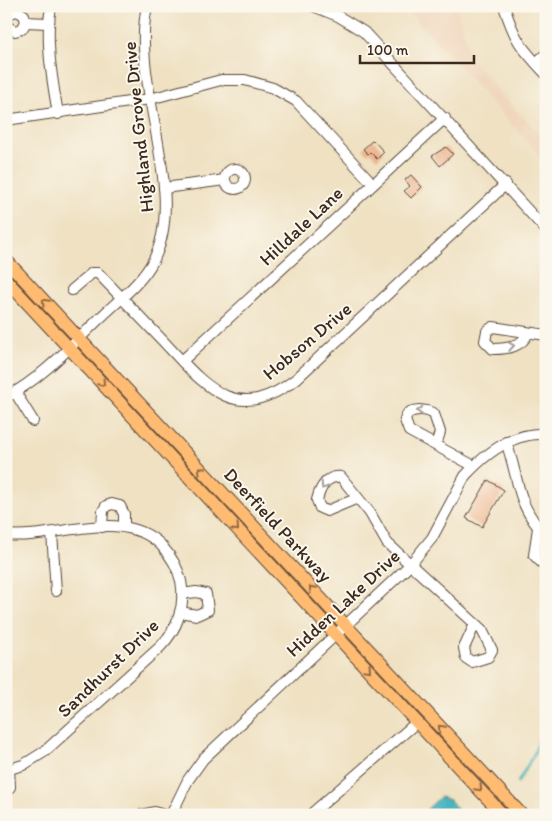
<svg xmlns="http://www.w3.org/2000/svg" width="552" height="821" font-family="Itim,sans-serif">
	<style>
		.built { fill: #f0d6bc }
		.water { fill: #43b2bd; stroke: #3f6e6e }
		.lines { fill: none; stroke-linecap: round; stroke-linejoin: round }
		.stream { stroke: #43b2bd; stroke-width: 2.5 }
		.building { fill: #eeb691 }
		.minor-casing { stroke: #564537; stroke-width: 12 }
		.major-casing { stroke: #564537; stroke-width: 14 }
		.minor { stroke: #fff; stroke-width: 10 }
		.major { stroke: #ffbb71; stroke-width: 12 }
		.oneway { stroke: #936b43 }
		.oneway2 { stroke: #a79f9a }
		.labels { text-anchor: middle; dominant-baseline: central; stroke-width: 4; stroke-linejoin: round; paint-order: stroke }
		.street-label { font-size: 19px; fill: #3b2a1e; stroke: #fbf7ec }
	</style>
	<rect width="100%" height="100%" fill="#fbf7ec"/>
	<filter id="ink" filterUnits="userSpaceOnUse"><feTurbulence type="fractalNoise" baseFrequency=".02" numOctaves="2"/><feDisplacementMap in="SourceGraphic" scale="10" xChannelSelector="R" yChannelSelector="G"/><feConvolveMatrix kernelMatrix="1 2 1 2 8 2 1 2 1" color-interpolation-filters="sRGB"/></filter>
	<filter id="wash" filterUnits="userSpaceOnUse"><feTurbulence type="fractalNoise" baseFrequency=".0096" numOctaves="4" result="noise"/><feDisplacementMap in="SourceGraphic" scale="20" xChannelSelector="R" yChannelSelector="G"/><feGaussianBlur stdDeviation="1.12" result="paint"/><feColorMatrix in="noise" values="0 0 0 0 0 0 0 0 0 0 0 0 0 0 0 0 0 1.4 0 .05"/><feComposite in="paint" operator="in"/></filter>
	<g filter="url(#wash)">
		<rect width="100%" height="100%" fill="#efe1c2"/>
		<path class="built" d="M404,6H456L471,58L496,89L546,141V162Z"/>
		<path class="water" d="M440,797L450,800L462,815H421Z"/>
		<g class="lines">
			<path class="stream" d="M518,782L534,754L539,740L546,731"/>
		</g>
		<g id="blocks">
			<g class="building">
				<path d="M373,140L384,152L377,159L370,152L368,154L363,149Z"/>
				<path d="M446,147L453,154L440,166L432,156Z"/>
				<path d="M411,175L422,187L411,198L404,191L410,186L405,180Z"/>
				<path d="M488,480L504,490L482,527L466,518Z"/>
			</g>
		</g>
	</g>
	<g filter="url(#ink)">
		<use href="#blocks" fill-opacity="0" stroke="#564537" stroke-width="1"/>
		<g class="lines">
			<defs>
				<g id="minor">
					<path d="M51,6C45,42 52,78 58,114"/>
					<path d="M313,6L338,16L364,32L546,230"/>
					<path d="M504,6C515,41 521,47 546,74"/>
					<path d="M6,19L10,13L17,11L24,15L26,22L22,29L15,31L8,27L6,21"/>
					<path d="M26,22L48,23"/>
					<path d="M536,63L546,54"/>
					<path d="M6,120L150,99L221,80H245L273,88L296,101L373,184"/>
					<circle cx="235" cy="179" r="10"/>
					<path d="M164,188L225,180"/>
					<path d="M72,290L92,273H98C120,296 142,319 164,342C205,386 236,426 296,379L506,184"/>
					<path d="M528,333C522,347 507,349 493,349L485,341L487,331L493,327L546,335"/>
					<path d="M182,361L445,118"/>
					<path d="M15,392L33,421"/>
					<path d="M6,397C41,379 71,346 99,319C117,301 141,284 153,261C189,193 130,85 147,6"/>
					<path d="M506,442C520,480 515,504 546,536"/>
					<path d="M436,445L440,432L434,414C427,409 416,409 408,413L405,420L409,431L474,466"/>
					<path d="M358,498L327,511L320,508L317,500C320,488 327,475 341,477L370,513L387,543L482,630L492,650L488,657L472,662L466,658L464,648L475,624"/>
					<path d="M102,527L103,511L106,506L112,504L120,506L124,514V526"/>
					<path d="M538,528L534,555L541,562L546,563"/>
					<path d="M52,533L56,591"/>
					<path d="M6,535C55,540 122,506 161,545C171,556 178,567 181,581C186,606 177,630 160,647L44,752L23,765L6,770"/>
					<path d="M180,612L197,615L208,610L206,594L196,592L182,594"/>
					<path d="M6,793L10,787L9,769"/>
					<path d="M141,815L154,812L164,815"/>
					<path d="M171,815L188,780L203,759L410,565L432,538L465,476C486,453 513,432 546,434"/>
					<path d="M310,815L417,722"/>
				</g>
				<g id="major">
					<path d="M6,260L522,815"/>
					<path d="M6,280L503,815"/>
				</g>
			</defs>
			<use href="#minor" class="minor-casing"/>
			<use href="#major" class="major-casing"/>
			<use href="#minor" class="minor"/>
			<use href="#major" class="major"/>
		</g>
		<defs><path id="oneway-chevron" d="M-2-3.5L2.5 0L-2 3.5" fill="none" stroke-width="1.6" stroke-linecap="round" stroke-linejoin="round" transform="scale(1.25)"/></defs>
		<g class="oneway">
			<use href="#oneway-chevron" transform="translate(45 302) rotate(-133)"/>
			<use href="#oneway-chevron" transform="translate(102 383) rotate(47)"/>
			<use href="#oneway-chevron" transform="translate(201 470) rotate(-133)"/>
			<use href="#oneway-chevron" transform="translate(236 528) rotate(47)"/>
			<use href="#oneway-chevron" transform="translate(312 589) rotate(-133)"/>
			<use href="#oneway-chevron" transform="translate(368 669) rotate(47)"/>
			<use href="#oneway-chevron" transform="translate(441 728) rotate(-133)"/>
			<use href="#oneway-chevron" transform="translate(479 788) rotate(47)"/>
		</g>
		<g class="oneway2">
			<use href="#oneway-chevron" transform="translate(511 346) rotate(-10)"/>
			<use href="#oneway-chevron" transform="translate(420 411) rotate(178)"/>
			<use href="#oneway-chevron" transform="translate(324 486) rotate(123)"/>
		</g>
	</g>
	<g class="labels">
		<g class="street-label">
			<text transform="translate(138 127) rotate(-96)">Highland Grove Drive</text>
			<text transform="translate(301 226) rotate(-43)">Hilldale Lane</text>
			<text transform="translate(307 341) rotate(-40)">Hobson Drive</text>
			<text transform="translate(278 525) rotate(47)">Deerfield Parkway</text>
			<text transform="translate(343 603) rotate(-43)">Hidden Lake Drive</text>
			<text transform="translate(108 668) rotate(-44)">Sandhurst Drive</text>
		</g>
	</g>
	<rect width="552" height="821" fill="none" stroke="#fbf7ec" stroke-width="25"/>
	<path d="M360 55v8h114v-8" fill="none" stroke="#3b2a1e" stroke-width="2.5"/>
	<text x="367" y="55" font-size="15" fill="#3b2a1e" stroke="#fbf7ec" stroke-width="4" paint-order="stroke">100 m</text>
</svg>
